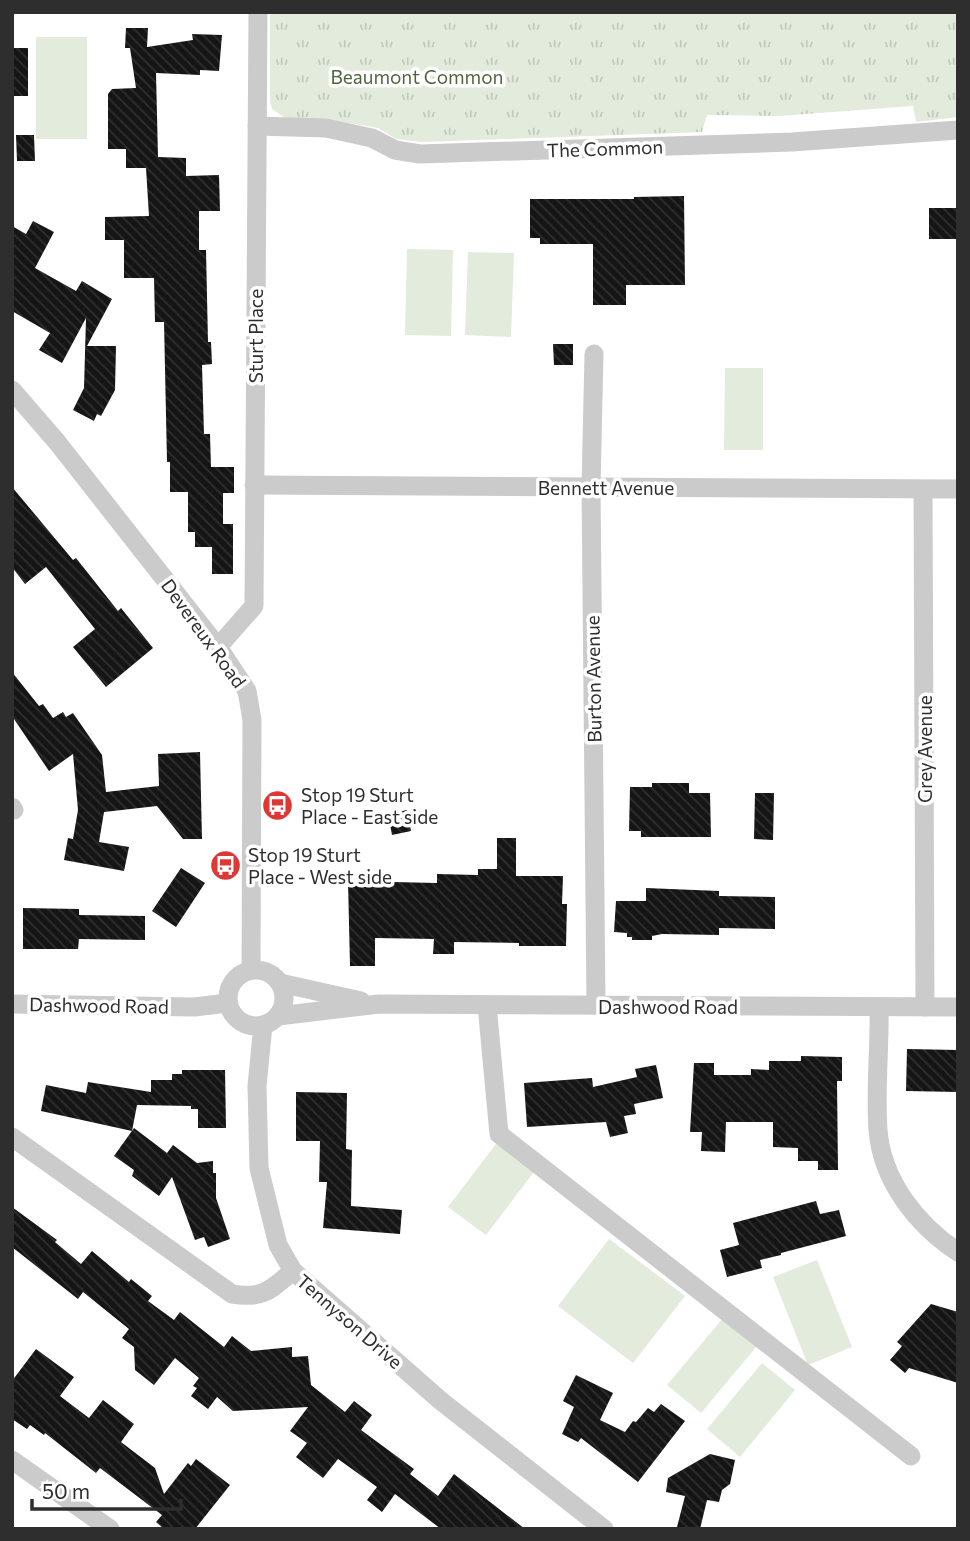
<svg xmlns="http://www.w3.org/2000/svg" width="970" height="1541" font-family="Commissioner,sans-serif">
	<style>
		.park { fill: url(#park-tufts) }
		.pitch { fill: #e2ebdc }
		.building { fill: url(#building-back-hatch) }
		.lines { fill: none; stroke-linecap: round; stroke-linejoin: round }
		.minor { stroke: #cbcbcb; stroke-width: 19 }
		.labels { text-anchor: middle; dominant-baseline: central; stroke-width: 7; stroke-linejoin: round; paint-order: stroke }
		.park-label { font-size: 19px; fill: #4d673d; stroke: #fff }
		.street-label { font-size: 19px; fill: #2e2e2e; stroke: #fff }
		.poi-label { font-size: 19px; fill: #2e2e2e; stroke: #fff; text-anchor: start }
	</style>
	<defs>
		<pattern id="park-tufts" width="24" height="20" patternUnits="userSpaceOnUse" patternTransform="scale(1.75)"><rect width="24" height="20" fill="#e2ebdc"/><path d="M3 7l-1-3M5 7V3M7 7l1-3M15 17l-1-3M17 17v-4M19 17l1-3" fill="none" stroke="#c2cabd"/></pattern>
		<pattern id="building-back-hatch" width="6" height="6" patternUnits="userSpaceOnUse" patternTransform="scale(1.75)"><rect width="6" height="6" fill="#151515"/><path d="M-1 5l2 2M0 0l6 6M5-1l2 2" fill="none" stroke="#2f2f2f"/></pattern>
	</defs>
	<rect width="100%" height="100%" fill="#fff"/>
	<path class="park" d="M270,12H958V117L916,122L913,106L779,116L707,115L702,132L421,142L396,139L378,128L325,119L285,118L272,109L270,101Z"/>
	<g class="pitch">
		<rect x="36" y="37" width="51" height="102"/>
		<path d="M407,249L453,250L451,336L405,335Z"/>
		<path d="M468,252L514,253L511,337L465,335Z"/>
		<path d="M725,368H763V450H724Z"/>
		<path d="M499,1140L537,1168L486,1235L448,1207Z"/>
		<path d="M609,1239L685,1296L633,1363L558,1306Z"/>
		<path d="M817,1260L852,1347L808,1365L773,1277Z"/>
		<path d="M723,1318L757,1346L701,1413L667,1385Z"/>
		<path d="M762,1363L795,1390L740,1457L707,1429Z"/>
	</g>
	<g class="building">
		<path d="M126,28H148L147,47L193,40L192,34L222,35L219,71L200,70V75L156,73L158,157L186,158V176L219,175L220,211H199V250H206L208,342H211L212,364L202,365L204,434H210L211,467H234V493H223V524H233V574H212V547H195V532H188V492H170V462H167L164,322H155L154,278H124V240H105V217L149,216L146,168H126V149H108V94L112,89L136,88L130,48H125Z"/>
		<rect x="12" y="48" width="16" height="48"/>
		<path d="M16,135H34L35,161H17Z"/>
		<path d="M684,196L685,285H626V305H593V244H540V238H530V199H634V197Z"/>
		<rect x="929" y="208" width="29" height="31"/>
		<path d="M33,221L54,232L35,268L76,291L82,281L112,299L87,346H116L115,390L101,416L97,414L94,421L73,410L84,388L86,318L62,363L39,350L50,333L12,311V226L26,234Z"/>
		<path d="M553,344H573V365H554Z"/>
		<path d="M12,487L73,560L76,558L118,611L121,608L153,648L106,687L73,647L95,629L46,567L25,584L12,567Z"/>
		<path d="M12,672L39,706L43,704L53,718L63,712L66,717L73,713L102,755L106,792L159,786L158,754L200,752L202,839H183L157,806L104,812L99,842L129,847L124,871L64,860L68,838L73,839L78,810L73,754L49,771L12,716Z"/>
		<path d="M652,783H689V793H710L711,837H641V831H629L630,787H652Z"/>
		<path d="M755,793H774L773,840L754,839Z"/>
		<path d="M407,810L411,831L392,835L388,814Z"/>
		<path d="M497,838H516V876H563L562,904H567L566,946H519V943L454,942V954H433L434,939L375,938V966H350L348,881L437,883V874L478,875V869H497Z"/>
		<path d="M181,868L205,883L176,927L152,911Z"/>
		<path d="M646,888L719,891V896L775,897V929L719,928V935L662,934L652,936V940H632V937H627V933L614,932L616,901H646Z"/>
		<path d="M23,908L79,909V915L145,916V940L79,939L78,949H23Z"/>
		<path d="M907,1049L958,1050V1092L906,1091Z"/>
		<path d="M801,1056L842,1057V1081H837L838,1170H818V1161H798V1148L773,1147V1122H726L725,1152L701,1151L702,1132H690L694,1063H714V1075H751V1069L769,1070V1061H801Z"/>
		<path d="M656,1065L663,1098L634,1104L636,1114L624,1116L628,1133L610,1137L606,1122L527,1127L524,1083L592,1078L593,1087L637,1077L635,1069Z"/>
		<path d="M182,1070H225L226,1128H198V1109H191V1106L137,1105L132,1131L41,1111L46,1085L86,1093L88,1082L151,1092V1080H172V1074H182Z"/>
		<path d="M296,1092L347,1093L346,1149L352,1150L351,1206L402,1210L400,1234L323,1228L327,1182H319L320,1141H296Z"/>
		<path d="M134,1128L167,1153L173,1145L197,1163L213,1161V1173H216V1198L230,1239L208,1247L204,1237L195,1240L172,1177L159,1196L132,1176L134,1170L114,1156Z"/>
		<path d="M816,1201L820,1214L839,1210L846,1236L781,1253V1255L760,1260L762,1268L727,1277L720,1250L739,1245L733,1223Z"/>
		<path d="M12,1207L57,1240L55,1242L81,1264L92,1251L129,1282L131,1279L152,1296L148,1301L174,1320L180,1312L224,1347L232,1336L251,1351L292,1347V1357L308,1356L311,1385L345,1412L354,1401L372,1415L361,1430L414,1469L410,1474L438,1496L454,1474L525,1529H441L395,1494L382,1512L367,1500L377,1487L338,1459L323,1478L296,1457L307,1443L290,1431L308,1407L233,1411L217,1397L208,1409L191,1396L197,1388L193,1386L199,1378L175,1358L154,1385L135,1370L134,1347L122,1338L129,1329L83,1292L78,1299L12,1247Z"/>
		<path d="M931,1304L958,1312V1383L909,1368L905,1373L890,1360L902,1346L897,1342Z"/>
		<path d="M36,1349L74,1377L60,1396L89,1418L103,1400L134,1424L121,1442L155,1468L164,1494L188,1463L191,1466L196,1459L230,1485L195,1529H164L156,1522L162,1515L100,1468L96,1473L45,1433L44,1435L30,1425L27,1429L12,1419V1381Z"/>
		<path d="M576,1375L613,1393L600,1420L625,1432L633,1421L636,1422L648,1408L654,1412L661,1404L685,1421L638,1482L581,1438L578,1442L562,1434L574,1407L563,1401Z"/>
		<path d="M710,1454L735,1460L730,1484L722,1490L719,1502L707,1500L700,1529L677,1527L685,1496L666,1492L668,1478Z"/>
	</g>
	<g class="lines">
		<g class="minor">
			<path d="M257,126L326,128L372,138L395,150L420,154L792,142L958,130"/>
			<path d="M594,354L591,487L596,1005"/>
			<path d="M12,390L57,442L218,647L247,691L252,720L251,970"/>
			<path d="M254,485L958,489"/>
			<path d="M923,490L925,1007"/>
			<path d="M218,647L254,606L258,12"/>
			<path d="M12,807L14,810"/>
			<circle cx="256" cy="998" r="28"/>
			<path d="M280,983L361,1001"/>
			<path d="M12,1004L194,1007L228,1003"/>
			<path d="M487,1005L499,1134L911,1456"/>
			<path d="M879,1007C880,1048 875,1090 878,1130C882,1181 917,1225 958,1252"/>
			<path d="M278,1016L379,1004L958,1007"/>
			<path d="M263,1025L257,1086L259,1168L278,1245L293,1271L441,1401L604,1529"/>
			<path d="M12,1137L232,1294C264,1299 270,1290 293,1271"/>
			<path d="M12,1460L110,1529"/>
		</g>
	</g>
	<defs>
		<symbol id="bus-disc" viewBox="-11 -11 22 22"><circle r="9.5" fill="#de3836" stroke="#fff"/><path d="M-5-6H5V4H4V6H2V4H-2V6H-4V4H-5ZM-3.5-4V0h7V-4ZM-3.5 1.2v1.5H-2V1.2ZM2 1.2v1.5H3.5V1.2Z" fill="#fff"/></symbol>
	</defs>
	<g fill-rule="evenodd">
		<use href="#bus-disc" x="260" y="788" width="35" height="35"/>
		<use href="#bus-disc" x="208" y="848" width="35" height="35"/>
	</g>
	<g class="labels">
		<g class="park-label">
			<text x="417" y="76">Beaumont Common</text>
		</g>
		<g class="street-label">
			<text transform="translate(605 148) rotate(-2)">The Common</text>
			<text transform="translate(255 336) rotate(-90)">Sturt Place</text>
			<text x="606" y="487">Bennett Avenue</text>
			<text transform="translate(204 633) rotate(54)">Devereux Road</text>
			<text transform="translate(593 679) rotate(-91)">Burton Avenue</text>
			<text transform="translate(924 749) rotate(-90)">Grey Avenue</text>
			<text transform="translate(99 1005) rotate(1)">Dashwood Road</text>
			<text x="668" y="1006">Dashwood Road</text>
			<text transform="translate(350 1321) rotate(41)">Tennyson Drive</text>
		</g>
		<g class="poi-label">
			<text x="301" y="794">Stop 19 Sturt<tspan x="301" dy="22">Place - East side</tspan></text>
			<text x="248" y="854">Stop 19 Sturt<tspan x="248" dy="22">Place - West side</tspan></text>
		</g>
	</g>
	<rect width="970" height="1541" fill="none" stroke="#2e2e2e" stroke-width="28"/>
	<path d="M32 1499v10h149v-10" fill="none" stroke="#2e2e2e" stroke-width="3.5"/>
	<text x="42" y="1499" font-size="21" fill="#2e2e2e" stroke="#ffffff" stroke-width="5" paint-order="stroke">50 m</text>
</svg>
